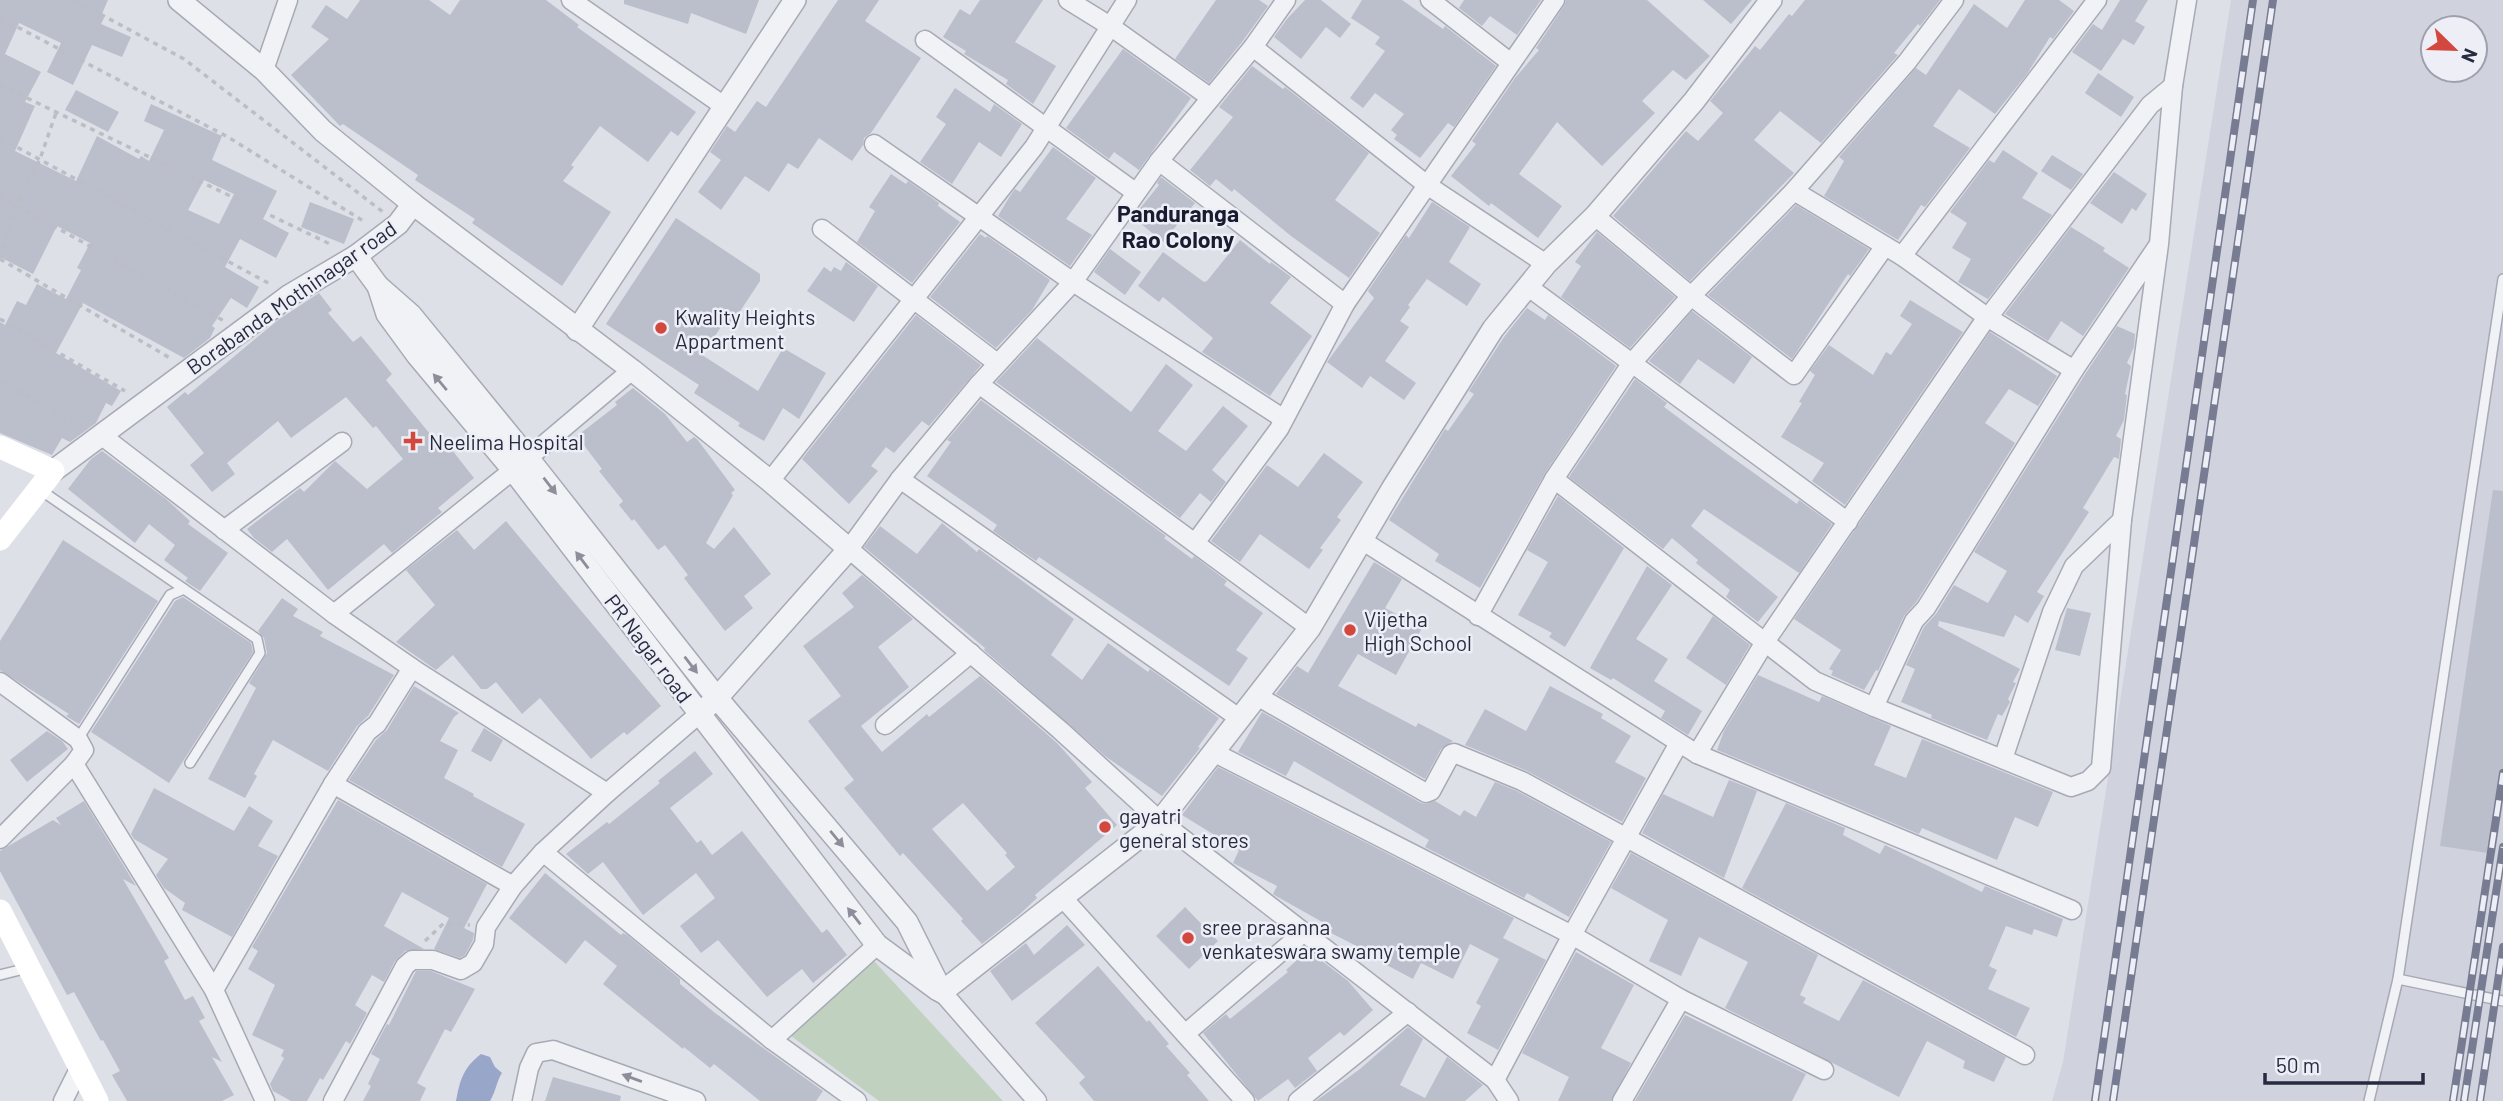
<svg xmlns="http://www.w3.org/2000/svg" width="2503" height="1101" font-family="Barlow,sans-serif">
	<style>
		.built { fill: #d0d2dd; fill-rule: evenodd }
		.green { fill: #c0d2bf }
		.water { fill: #98a6ca }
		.building { fill: #bbbecb; fill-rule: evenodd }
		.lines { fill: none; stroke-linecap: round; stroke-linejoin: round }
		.service-casing { stroke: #a7aab5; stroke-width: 12 }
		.minor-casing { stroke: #a7aab5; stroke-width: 21 }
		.tertiary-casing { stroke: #a7aab5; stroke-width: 24 }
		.path { stroke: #bcbec6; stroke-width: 3.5; stroke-dasharray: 5 5; stroke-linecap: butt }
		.service { stroke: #f1f2f6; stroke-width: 9 }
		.minor { stroke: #f1f2f6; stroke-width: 18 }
		.tertiary { stroke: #f1f2f6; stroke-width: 21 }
		.secondary { stroke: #fff; stroke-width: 23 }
		.rail-casing { stroke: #777c92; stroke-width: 8 }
		.rail { stroke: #eeeff6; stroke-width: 5; stroke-dasharray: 16; stroke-linecap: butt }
		.oneway { fill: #8c8e9a }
		.poi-dot { fill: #d2473e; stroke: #eeeff6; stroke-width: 2.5 }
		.labels { text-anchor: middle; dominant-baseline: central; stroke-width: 5; stroke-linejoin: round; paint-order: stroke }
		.street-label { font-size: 21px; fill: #272b3f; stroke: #eeeff6 }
		.poi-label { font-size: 21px; fill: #272b3f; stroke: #eeeff6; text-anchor: start }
		.neighbourhood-label { font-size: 23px; font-weight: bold; fill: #191c30; stroke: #eeeff6 }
	</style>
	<rect width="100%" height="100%" fill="#dee0e8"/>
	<path class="built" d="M2231,0H2503V1101H2052L2063,1062ZM2433,28H2475V70H2433Z"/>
	<path class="green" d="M874,961L1003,1101H879L791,1036Z"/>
	<path class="water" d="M481,1054L490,1057L495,1067L502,1073C497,1080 496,1091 490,1101H456C460,1080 463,1068 481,1054Z"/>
	<g class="building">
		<path d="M0,0H108L101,16L104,18L101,24L131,37L122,57L92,45L73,85L47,72L61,43L19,23L5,54L41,72L25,102L35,106L15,151L76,181L97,136L139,159L141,156L149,161L164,130L144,121L151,104L222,136L212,160L277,191L263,219L289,233L276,258L240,239L225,267L259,287L247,308L231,298L212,326L215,328L210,338L184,358L83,303L56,353L121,391L112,406L106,403L96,423L70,442L62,438L52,455L0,433V322L5,325L17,301L26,305L37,284L66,299L81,270L77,268L90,243L57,226L33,274L0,257ZM204,180L234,194L219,224L188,210Z"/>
		<path d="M360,0H429L450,15L460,0H546L579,25L577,27L696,112L678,136L671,131L648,162L600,126L571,165L574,167L563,181L611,212L562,286L472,223L475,219L415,180L418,175L343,124L340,126L291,75L329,39L311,27L326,5L347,19Z"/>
		<path d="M624,0H759L746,34L691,13L688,24L624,4Z"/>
		<path d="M838,0H879L865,21L921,58L871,133L864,138L863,145L852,161L819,138L798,169L788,163L769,192L745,176L721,210L698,192L721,160L710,152L727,126L735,132L757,101L766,107Z"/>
		<path d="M980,0H1043L1015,42L1056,66L1033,104L1006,84L1008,80L964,54L966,51L943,37L960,9L970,15Z"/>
		<path d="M1216,0H1259L1268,6L1242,42L1209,83L1175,59Z"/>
		<path d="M1305,0H1321L1351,24L1340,38L1326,27L1301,59L1274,37L1287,19Z"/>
		<path d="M1362,0H1402L1443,29L1445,26L1496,66L1454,127L1448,123L1420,158L1394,139L1397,135L1391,130L1404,114L1375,93L1363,108L1350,98L1385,51L1375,44L1380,37L1351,18Z"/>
		<path d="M1464,0H1541L1517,35L1490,16L1482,26L1459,8Z"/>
		<path d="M1566,0H1647L1710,56L1686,80L1673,70L1642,101L1655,113L1602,166L1557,122L1519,174L1562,206L1538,238L1491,203L1489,206L1451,176L1476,144L1472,141L1515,78L1539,50L1536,48L1564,6Z"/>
		<path d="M1703,0H1752L1731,24Z"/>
		<path d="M1805,0H1940L1920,26L1918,24L1894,53L1898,55L1821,143L1780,111L1754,140L1794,173L1690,281L1613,216L1686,131L1698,141L1723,113L1710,101L1755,46L1760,50L1789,14L1792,16Z"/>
		<path d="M2025,0H2059L2074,11L2053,39L2050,37L2027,74L1995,114L1959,89L1933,126L1970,148L1925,207L1921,205L1898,240L1824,196L1844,161L1839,157L1916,68L1926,75L1974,4L2007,28Z"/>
		<path d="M2120,0H2148L2135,21L2145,27L2134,45L2123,39L2101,71L2072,52L2093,24L2102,30Z"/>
		<path d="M1123,49L1191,98L1139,170L1114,152L1109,159L1066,128Z"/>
		<path d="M1252,66L1283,89L1285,87L1369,153L1335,200L1380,233L1349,278L1291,236L1234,189L1232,192L1216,179L1210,186L1190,170L1233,117L1219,107Z"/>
		<path d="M2098,73L2134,97L2121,117L2085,93Z"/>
		<path d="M955,88L990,112L994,104L1022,124L1001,157L979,142L952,184L920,162L946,124L936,117Z"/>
		<path d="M76,90L119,112L108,132L65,110Z"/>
		<path d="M1053,147L1096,178L1066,219L1092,235L1070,266L998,216L1010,196L1015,189L1020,192Z"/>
		<path d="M2003,150L2038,173L2022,198L2052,215L1988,299L1958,282L1971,259L1952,248L1967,223L1950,212L1989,160L1994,163Z"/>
		<path d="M2052,155L2083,174L2071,190L2041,171Z"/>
		<path d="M2114,172L2147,194L2136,211L2132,208L2122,224L2090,203Z"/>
		<path d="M891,174L906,184L908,181L939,203L938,206L960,222L912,283L857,242L875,211L869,207Z"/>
		<path d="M1161,177L1195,203L1163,242L1133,217L1159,185L1157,183Z"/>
		<path d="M310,202L354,219L344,244L301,227Z"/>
		<path d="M1432,202L1470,227L1449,262L1481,284L1467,306L1427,279L1408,305L1410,307L1400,321L1409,327L1385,361L1416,383L1404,400L1370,376L1362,388L1327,362L1374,298L1368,291L1406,235L1409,238Z"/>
		<path d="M1796,205L1869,249L1850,276L1848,274L1792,359L1708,295Z"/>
		<path d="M676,218L760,274V281L729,328L723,324L702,355L758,391L783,348L826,373L799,419L783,408L764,441L738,426L740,423L694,393L699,385L606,324Z"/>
		<path d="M2071,227L2105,248L2103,251L2129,268L2083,336L2061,321L2048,341L2005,314Z"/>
		<path d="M1597,232L1675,297L1630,348L1561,297L1581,266L1575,262Z"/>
		<path d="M980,234L986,238L987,236L1050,280L1032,310L996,348L930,297Z"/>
		<path d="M1240,240L1270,264L1271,262L1291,277L1270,303L1312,336L1270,396L1202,352L1213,338L1163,297L1159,302L1138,286L1163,252L1204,282L1207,281Z"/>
		<path d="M1110,249L1141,272L1125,295L1094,272Z"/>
		<path d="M846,262L878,286L854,322L807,291L824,267L831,272L834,267L841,271Z"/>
		<path d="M319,293L332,310L328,313L353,342L361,336L392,374L386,380L443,450L448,445L474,478L438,508L442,512L392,553L384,544L328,590L287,539L272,552L254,538L247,529L300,488L304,492L335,461L367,489L403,459L376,426L373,428L346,397L291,438L278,421L227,463L235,474L212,492L190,465L204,453L167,407L185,392L188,395L278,320Z"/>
		<path d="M1910,300L1963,332L1845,505L1812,481L1824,463L1781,437L1802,403L1799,402L1815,375L1810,371L1829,345L1873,375L1886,352L1891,355L1912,324L1900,316Z"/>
		<path d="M1527,308L1545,320L1548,315L1616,366L1545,473L1480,588L1435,561L1439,554L1389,520L1445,429L1448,431L1474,394L1469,391L1504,337Z"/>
		<path d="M1692,311L1752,357L1734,384L1698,359L1680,384L1649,361Z"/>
		<path d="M916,315L981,365L929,426L922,421L894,453L886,447L871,466L878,471L849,504L802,459Z"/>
		<path d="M2117,326L2135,334L2134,347L2127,363L2131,366L2125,394L2127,395L2124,420L2116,436L2121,439L2119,459L2114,457L2083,508L2089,512L2037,592L2044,596L2028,623L2015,615L2004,637L1939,621L1938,626L2020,669L2013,682L2016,683L2008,699L2010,702L2002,716L1998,714L1987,740L1931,718L1932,715L1901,702L1915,669L1906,665L1924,627L1936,614L1954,585L1988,603L2007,571L1974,552L2084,376Z"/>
		<path d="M1990,332L2057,376L2038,406L2009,389L1985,423L2015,443L1917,601L1904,616L1878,671L1876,670L1864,690L1831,675L1833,671L1829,669L1841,650L1794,619Z"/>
		<path d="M1037,338L1131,412L1166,364L1193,385L1158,431L1186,451L1223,406L1248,426L1212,470L1226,482L1211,502L1200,493L1180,518L996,382Z"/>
		<path d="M1635,379L1667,403L1664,407L1726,453L1797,504L1799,500L1832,524L1799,573L1704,509L1691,526L1778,597L1758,622L1726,597L1730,590L1696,563L1698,560L1672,538L1663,549L1569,477Z"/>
		<path d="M633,388L665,414L687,442L694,437L697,439L735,490L731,493L733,495L706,543L714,549L734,527L771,574L744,596L753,608L725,631L684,578L688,575L665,545L658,550L634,519L632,521L619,505L623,501L599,471L602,469L577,436L617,405L615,402Z"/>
		<path d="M981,400L1166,536L1164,538L1192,559L1194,556L1227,581L1224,585L1263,613L1236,650L1248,658L1229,686L1039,557L1036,561L993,531L997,525L927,476L951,442L947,440Z"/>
		<path d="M102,451L166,499L190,521L188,524L228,553L200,591L185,581L188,578L164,560L175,545L149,524L135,543L68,489L91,459Z"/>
		<path d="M1324,453L1363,482L1337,517L1341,520L1320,548L1323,550L1309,569L1260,534L1240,562L1211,541L1267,465L1298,487Z"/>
		<path d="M2493,490L2503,491V802L2495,854L2440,846Z"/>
		<path d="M1558,496L1624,548L1565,647L1549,637L1552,633L1518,615L1548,562L1527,550Z"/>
		<path d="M506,521L661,706L627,735L624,732L591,759L540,698L522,714L496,682L487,689H481L453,655L436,670L396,642L435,605L406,570L457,530L474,550Z"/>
		<path d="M942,523L977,552L979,549L1074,619L1051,655L1082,680L1108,643L1148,672L1150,669L1219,718L1198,747L1200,748L1162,796L1105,756L984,650L985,648L864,547L880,526L917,554Z"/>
		<path d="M63,540L158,601L79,724L66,716L69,714L0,670V641Z"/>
		<path d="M1374,562L1402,579L1385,608L1422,628L1396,675L1358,654L1338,686L1416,727L1418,723L1453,741L1441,749L1425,779L1276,694L1297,666L1308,673Z"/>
		<path d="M1647,566L1672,585L1636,639L1668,659L1654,681L1702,711L1688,735L1661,718L1665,711L1613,678L1611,680L1590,668Z"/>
		<path d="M862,575L913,619L878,647L909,687L861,726L882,752L927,714L929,717L980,676L1057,743L1092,782L1085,788L1117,825L1035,895L1037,898L1020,914L982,944L961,921L963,919L903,853L900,856L844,788L854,780L808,721L841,696L803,646L854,607L842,593ZM963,803L1007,853L1005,855L1015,867L987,891L932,829Z"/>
		<path d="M183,597L251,643L253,652L169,783L91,732L175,601Z"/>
		<path d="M282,598L298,609L293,616L323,632L320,636L394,675L368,716L357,726L328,771L273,740L254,774L257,776L245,798L208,779L256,688L249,683L267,653L264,638L258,631Z"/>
		<path d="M2067,608L2091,613L2080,656L2055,650Z"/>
		<path d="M1713,616L1750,645L1726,685L1686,658Z"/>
		<path d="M1758,675L1819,702L1822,696L1891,726L1874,765L1906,778L1922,739L2053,792L2038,827L2015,817L1997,860L1922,828L1919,834L1717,750L1724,731Z"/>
		<path d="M414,686L459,713L454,717L440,741L458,750L444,778L474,794L473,796L525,824L502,867L349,780L376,740L387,730Z"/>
		<path d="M1550,686L1603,714L1601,718L1631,736L1615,762L1646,778L1622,822L1527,771L1465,745L1485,709L1526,731Z"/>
		<path d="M1262,712L1421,803L1426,804L1435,801L1460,816L1464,810L1476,817L1495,782L1517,791L1611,842L1569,917L1527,893L1524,898L1425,847L1429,840L1294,761L1286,776L1238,752Z"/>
		<path d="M484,728L503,740L491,762L471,751Z"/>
		<path d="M47,731L62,741L68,749L27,782L10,760Z"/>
		<path d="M695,751L713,774L670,808L697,843L701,840L712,855L742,831L822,933L827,929L847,955L813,983L802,969L767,997L718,940L701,953L680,926L715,898L696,873L643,915L603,862L588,874L566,854L607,822L609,824L660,783L658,781Z"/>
		<path d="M1218,767L1514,918L1503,938L1546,960L1498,1050L1467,1033L1481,1006L1476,1003L1499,959L1470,944L1453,979L1421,963L1413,979L1381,962L1382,959L1329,932L1333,928L1276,896L1273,894L1277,886L1233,863L1239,850L1182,815Z"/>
		<path d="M1729,780L1757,791L1724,878L1642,833L1663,794L1713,817Z"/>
		<path d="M154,788L234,831L249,806L273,821L258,846L278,856L232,937L182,910L185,903L164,888L156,875L168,859L134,839L131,834Z"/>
		<path d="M338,800L487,884L464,928L474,933L473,940L465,955L460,958L434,949L449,918L402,892L384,926L424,949L405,951L395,961L384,982L372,975L355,1005L367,1013L350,1044L346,1041L323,1080L320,1078L307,1101H291L273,1091L270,1084L284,1058L281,1056L284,1050L252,1035L275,985L248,969L258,951L252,947Z"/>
		<path d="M84,801L136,886L123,879L169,958L164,961L185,1000L193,996L205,1018L199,1021L222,1062L212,1057L234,1095L222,1101H127L112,1075L120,1071L103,1040L101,1041L74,992L67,995L0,871V851L53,820L61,825L56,818Z"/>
		<path d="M1786,803L1845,828L1843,835L1880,854L1885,845L1982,892L1985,886L2063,919L2057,937L2034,929L2032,935L2006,926L1989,966L1997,970L1988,989L2030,1008L2016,1037L1742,888Z"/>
		<path d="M1631,853L1818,955L1800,995L1806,998L1803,1003L1839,1021L1863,980L2006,1057L1994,1082L1963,1068L1965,1061L1927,1041L1899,1097L1725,1008L1748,962L1699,937L1681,976L1649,961L1668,920L1611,888Z"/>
		<path d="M545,873L621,935L623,933L627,935L680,979V984L715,1013L823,1091L816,1101H760L714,1064L710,1068L684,1047L683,1049L603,984L617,966L585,940L566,964L509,918Z"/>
		<path d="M1185,907L1218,941L1189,969L1156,936Z"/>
		<path d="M1067,925L1085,945L1012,1001L990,971L1026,943L1034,955Z"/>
		<path d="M1308,950L1348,981L1373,1010L1344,1036L1340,1032L1308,1058L1317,1071L1295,1088L1288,1079L1258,1101L1203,1033L1226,1014L1230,1019L1288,972L1286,970Z"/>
		<path d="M1576,952L1634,985L1601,1048L1631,1063L1611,1101H1558L1569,1077L1522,1053Z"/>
		<path d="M1098,966L1147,1022L1149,1020L1169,1044L1166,1046L1190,1073L1187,1075L1209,1101H1094L1079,1083L1085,1077L1035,1023Z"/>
		<path d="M416,971H431L475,989L451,1032L445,1029L417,1083L426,1088L420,1101H363L371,1086L368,1084L380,1059L371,1054L387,1024L389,1025Z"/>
		<path d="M1685,1015L1806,1074L1792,1101H1635Z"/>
		<path d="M1408,1027L1423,1039L1400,1085L1425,1098L1447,1057L1483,1085L1465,1101H1316L1360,1069Z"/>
		<path d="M553,1077L621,1096L620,1101H545Z"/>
	</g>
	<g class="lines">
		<defs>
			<g id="service">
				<path d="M2503,279L2398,979L2503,1001"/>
				<path d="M39,489L184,589"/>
				<path d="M78,739L170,595L184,589L257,639L260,653L190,763"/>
				<path d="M0,975L28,968"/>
				<path d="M2369,1101L2398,979"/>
			</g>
			<g id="minor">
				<path d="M571,0L724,106"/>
				<path d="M1068,0L1110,26L1211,98"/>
				<path d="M1286,0L1253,47L1159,161L1073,282L979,384L900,479L849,549L1060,730L1160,821L1495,1080L1509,1101"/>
				<path d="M1430,0L1511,63"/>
				<path d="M925,40L1135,192"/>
				<path d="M1253,47L1427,185L1546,264"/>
				<path d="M264,70L288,0"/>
				<path d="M874,144L1073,282L1284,419"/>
				<path d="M1159,161L1345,304L1555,0"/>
				<path d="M1794,191L1902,256L1987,317L2074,370"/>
				<path d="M1595,216L1691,296L1794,375L1885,246"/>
				<path d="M822,229L997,363"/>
				<path d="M1902,256L2097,0"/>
				<path d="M1527,286L1848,522"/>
				<path d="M979,384L1310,628"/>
				<path d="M101,435L334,614L412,668L607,793"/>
				<path d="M900,479L1239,718"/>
				<path d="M1554,479L1815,681L1874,707L1914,621L1926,608L2074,370L2157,247"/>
				<path d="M770,481L1034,147L1127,0"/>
				<path d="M224,530L342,442"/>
				<path d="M1363,541L1697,754L2072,910"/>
				<path d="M1195,543L1279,429L1345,304"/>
				<path d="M334,614L528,458L632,370"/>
				<path d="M1478,616L1554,479L1631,364L1691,296L1794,191L1907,62L1954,0"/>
				<path d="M0,682L78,739L84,750L74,764"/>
				<path d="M1257,696L1426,793L1431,791L1451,754L1454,753L1522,781L2025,1055"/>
				<path d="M1874,707L2071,787L2088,781L2101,768L2122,520L2159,244L2173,86L2187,0"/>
				<path d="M885,725L971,653"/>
				<path d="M1679,743L1572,935L1681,999L1824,1070"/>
				<path d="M1213,752L1572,935L1495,1080"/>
				<path d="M1697,754L1765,642L1987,317L1993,311L2150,105L2173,86"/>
				<path d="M2003,759L2052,612L2074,566L2122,520"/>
				<path d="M333,784L513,886"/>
				<path d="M0,839L74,764L214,990L265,1101"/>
				<path d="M543,852L772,1040L857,1101"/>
				<path d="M1062,897L1245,1101"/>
				<path d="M214,990L333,784L367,732L377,724L412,668"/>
				<path d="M942,992L1037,1101"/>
				<path d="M1185,1034L1304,932"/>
				<path d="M772,1040L877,945"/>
				<path d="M63,1101L80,1067"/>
				<path d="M333,1101L405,966L412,960H433L461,970L473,963L484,944L486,927L513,886L543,852L607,793L699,714"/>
				<path d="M522,1101L529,1068L536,1053L553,1050L696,1101"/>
				<path d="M1298,1101L1408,1012"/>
				<path d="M1622,1101L1681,999"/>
			</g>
			<g id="tertiary">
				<path d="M179,0L264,70L323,131L413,204L632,370L770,481L849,549L717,698L699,714"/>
				<path d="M356,256L378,286L411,315L528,458L717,698L907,922L942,992"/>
				<path d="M378,286L387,314L417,355L513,470L877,945L938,990"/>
				<path d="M577,330L795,0"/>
				<path d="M53,471L290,295L356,256L398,224L413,204"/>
				<path d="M942,992L1160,821L1310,628L1392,489L1493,329L1546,264L1595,216L1694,101L1771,0"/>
			</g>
		</defs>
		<use href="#service" class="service-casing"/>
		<use href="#minor" class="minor-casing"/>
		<use href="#tertiary" class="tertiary-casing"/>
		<g class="path">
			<path d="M74,0L184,59L383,212"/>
			<path d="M0,18L228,137L365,222"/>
			<path d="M0,85L332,245"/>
			<path d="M0,138L270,284"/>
			<path d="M0,196L224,321"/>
			<path d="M0,258L17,205L40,159L56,113"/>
			<path d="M0,259L170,358"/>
			<path d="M0,319L125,391"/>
			<path d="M0,381L81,425"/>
			<path d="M425,941L444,923L470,925"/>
		</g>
		<use href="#service" class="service"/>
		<use href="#minor" class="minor"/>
		<use href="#tertiary" class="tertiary"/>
		<g class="secondary">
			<path d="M0,447L53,471L0,539"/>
			<path d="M0,911L97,1101"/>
		</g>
		<defs>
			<g id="rail">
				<path d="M2095,1101L2253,0"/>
				<path d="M2113,1101L2273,0"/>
				<path d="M2453,1101L2503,773"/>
				<path d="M2464,1101L2503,847"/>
				<path d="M2480,1101L2503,947"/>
			</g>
		</defs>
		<use href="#rail" class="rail-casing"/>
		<use href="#rail" class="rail"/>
	</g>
	<defs><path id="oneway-solid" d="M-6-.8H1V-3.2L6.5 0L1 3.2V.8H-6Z" transform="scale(1.75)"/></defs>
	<g class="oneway">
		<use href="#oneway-solid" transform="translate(440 382) rotate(-130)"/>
		<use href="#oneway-solid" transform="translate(550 486) rotate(52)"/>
		<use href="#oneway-solid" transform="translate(582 560) rotate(-127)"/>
		<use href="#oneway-solid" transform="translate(691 665) rotate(52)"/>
		<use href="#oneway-solid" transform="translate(837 839) rotate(50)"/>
		<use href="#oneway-solid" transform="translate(854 916) rotate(-128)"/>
		<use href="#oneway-solid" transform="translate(632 1078) rotate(-160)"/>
	</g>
	<g class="poi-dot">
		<circle cx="661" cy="328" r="7"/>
		<path d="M409.5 430.5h7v7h7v7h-7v7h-7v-7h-7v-7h7z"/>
		<circle cx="1350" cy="630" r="7"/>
		<circle cx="1105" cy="827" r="7"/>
		<circle cx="1188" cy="938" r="7"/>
	</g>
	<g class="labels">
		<g class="street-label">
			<text transform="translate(291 297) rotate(-35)">Borabanda Mothinagar road</text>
			<text transform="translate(649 648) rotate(53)">PR Nagar road</text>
		</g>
		<g class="poi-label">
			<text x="675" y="316">Kwality Heights<tspan x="675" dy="24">Appartment</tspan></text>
			<text x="429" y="441">Neelima Hospital</text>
			<text x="1364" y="618">Vijetha<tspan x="1364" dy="24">High School</tspan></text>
			<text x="1119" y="815">gayatri<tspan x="1119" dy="24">general stores</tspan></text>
			<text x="1202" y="926">sree prasanna<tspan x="1202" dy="24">venkateswara swamy temple</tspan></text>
		</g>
		<g class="neighbourhood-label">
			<text x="1178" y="213">Panduranga<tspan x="1178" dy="26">Rao Colony</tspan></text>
		</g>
	</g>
	<g transform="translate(2454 49) rotate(113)"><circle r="33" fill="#eeeff6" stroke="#9ea1ad" stroke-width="2"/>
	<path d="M0-5L12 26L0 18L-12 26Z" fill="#d2473e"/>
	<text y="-10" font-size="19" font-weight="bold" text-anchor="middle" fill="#272b3f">N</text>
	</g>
	<path d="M2265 1073v10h158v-10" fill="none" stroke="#272b3f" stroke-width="3.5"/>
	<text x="2276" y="1073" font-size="21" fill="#272b3f" stroke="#eeeff6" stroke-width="5" paint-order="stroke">50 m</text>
</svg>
